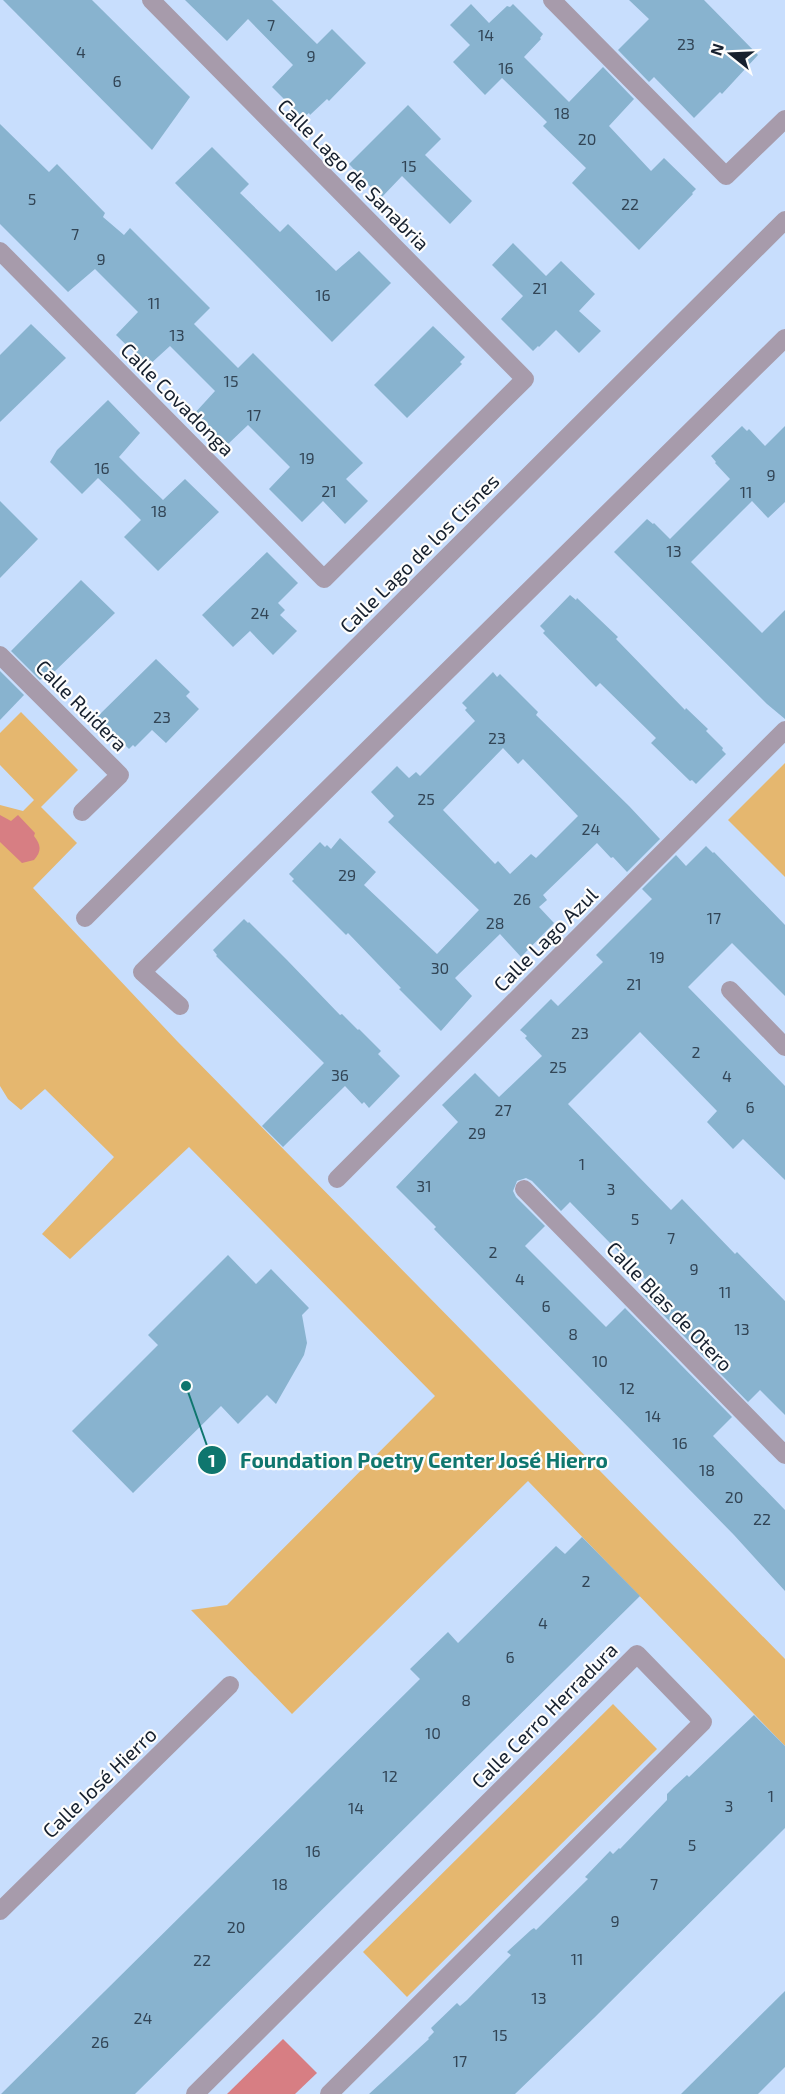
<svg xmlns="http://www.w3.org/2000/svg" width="785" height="2094" font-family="'Exo 2',sans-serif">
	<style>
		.green { fill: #e5b76f }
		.water { fill: #d77e83 }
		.building { fill: #88b3cf; fill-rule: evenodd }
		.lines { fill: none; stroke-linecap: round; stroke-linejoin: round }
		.street { stroke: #a79bab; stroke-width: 18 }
		.labels { text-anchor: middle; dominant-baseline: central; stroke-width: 4.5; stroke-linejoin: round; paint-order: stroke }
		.number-label { font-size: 16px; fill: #324556 }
		.street-label { font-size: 20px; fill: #16202e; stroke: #fdfdfd }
		.leader { fill: none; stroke: #0f766e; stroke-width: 2 }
		.callout-dot { fill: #0f766e; stroke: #fdfdfd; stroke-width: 2 }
		.mark-label { font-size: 18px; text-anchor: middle; font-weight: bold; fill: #fff }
		.callout-label { font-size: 21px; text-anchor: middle; font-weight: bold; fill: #0f766e; stroke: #fdfdfd; stroke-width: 4.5; stroke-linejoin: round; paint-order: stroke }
	</style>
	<rect width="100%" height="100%" fill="#c8defd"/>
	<g class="green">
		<path d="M21,712L78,770L41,807L77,843L33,888L177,1041L785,1659V1746L528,1481L292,1714L191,1610L227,1605L435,1396L189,1147L70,1259L42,1234L114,1157L45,1089L21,1110L8,1099L0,1086V805L23,811L34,800L0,765V733Z"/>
		<path d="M785,763V877L728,820Z"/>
		<path d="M613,1704L657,1749L407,1997L363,1952Z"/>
	</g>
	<g class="water">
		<path d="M0,815L11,821L18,815L35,833L34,836C41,845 42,851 34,860L22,863L0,842Z"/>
		<path d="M283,2039L317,2073L295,2094H227Z"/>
	</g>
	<g class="building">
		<path d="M3,0H92L190,97L152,150Z"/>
		<path d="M185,0H272L317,44L332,29L366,63L329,101L327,99L310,115L309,113L303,118L272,87L293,65L248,19L227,41Z"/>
		<path d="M629,0H704L758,55L722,94L720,92L694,118L654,77L649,82L618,50L649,19Z"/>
		<path d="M471,4L489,23L507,6L510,7L513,4L543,34L540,38L541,39L524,57L569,102L603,67L634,99L609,126L651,171L664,158L696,189L692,193L693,194L639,250L572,183L586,168L543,126L547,122L502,78L485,95L453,62L470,45L450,25Z"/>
		<path d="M408,105L441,139L425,155L472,201L450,224L402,176L381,198L349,164Z"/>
		<path d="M0,124L49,172L57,164L105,213L103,217L124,235L130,228L210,308L194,324L238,368L253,353L363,463L346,479L368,501L345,524L323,501L302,522L269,489L290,467L248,425L227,445L194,414L215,391L170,346L148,366L116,335L138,312L95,269L68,292L0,224Z"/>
		<path d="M212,147L249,184L240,193L280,232L288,224L336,271L359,251L391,283L332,342L175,183Z"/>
		<path d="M513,243L546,276L561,261L595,294L579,311L601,331L579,353L556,330L539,347L538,346L533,351L501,319L523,296L492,265Z"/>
		<path d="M31,324L66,358L0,422V355Z"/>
		<path d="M433,326L465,357L460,362L462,364L407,418L374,385Z"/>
		<path d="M108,400L140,433L119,457L140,478L163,500L185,479L219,512L158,571L124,537L141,520L120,499L98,478L82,494L50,462L57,450Z"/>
		<path d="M742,426L747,431L749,429L765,446L785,426V502L768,518L752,501L691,562L762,633L785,610V719L767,704L614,552L647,519L653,524L654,523L670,539L730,479L715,463L716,462L711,456Z"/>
		<path d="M0,501L38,539L0,578Z"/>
		<path d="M267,552L298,583L278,603L285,610L280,615L297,631L273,655L250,631L233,647L202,615Z"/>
		<path d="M81,580L115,613L53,673L50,670L40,680L11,651Z"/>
		<path d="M570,595L576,600L577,598L618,637L616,639L685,710L686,708L708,729L706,731L723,748L722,750L726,754L696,784L692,780L690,781L651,743L656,738L600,683L596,687L543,633L545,631L540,626Z"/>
		<path d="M156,659L190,692L186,696L199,709L166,743L152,730L135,747L133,745L129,749L97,717Z"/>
		<path d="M0,671L24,695L0,720Z"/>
		<path d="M493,672L497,677L500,674L538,712L536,715L629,806L660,839L627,872L613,857L611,858L597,843L543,895L547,900L539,907L554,923L521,957L500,934L455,978L472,996L441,1031L399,989L401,988L348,933L346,935L292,881L294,879L289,874L320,842L325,847L327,845L331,849L340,838L376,872L364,885L437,954L479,910L388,822L394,816L371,792L397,766L409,778L416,772L420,776L475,721L465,710L467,708L462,703ZM503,748L518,764L523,759L578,816L536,858L531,854L510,874L498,861L495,864L443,810Z"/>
		<path d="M706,846L713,853L714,852L785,925V996L732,943L688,987L785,1086V1180L743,1139L733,1149L707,1122L717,1111L640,1032L568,1104L671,1210L682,1199L735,1254L737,1252L785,1301V1415L760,1390L748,1402L642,1293L650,1284L570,1202L561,1211L532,1181L526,1178L517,1181L513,1191L516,1197L545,1226L525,1246L606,1327L625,1308L732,1417L713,1436L785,1510V1591L734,1535L434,1229L436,1227L396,1187L458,1122L442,1105L475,1073L499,1097L542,1056L525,1038L527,1036L520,1030L551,999L558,1006L603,962L596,955L652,899L642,889L676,855L686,866Z"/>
		<path d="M244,919L248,923L249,922L287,960L340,1015L342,1014L358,1030L359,1029L381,1051L378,1054L400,1076L369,1108L364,1102L362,1104L345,1086L283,1147L262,1126L324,1063L216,956L217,955L213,950Z"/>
		<path d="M228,1255L256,1284L271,1269L309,1308L302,1315L307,1343L304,1355L276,1404L267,1395L238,1424L221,1406L133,1493L72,1431L158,1345L148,1335Z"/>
		<path d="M582,1537L640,1596L135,2094H1L420,1679L410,1669L448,1632L458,1643L556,1546L565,1554Z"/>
		<path d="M754,1715L785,1746V1828L594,2018L515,2094H369L429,2039L428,2038L434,2032L431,2028L457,2003L460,2006L467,2000L511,1955L507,1952L531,1930L534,1928L536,1930L588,1879L585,1877L610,1851L613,1854L619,1848L620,1849L667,1800V1794L674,1787L687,1775L689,1777Z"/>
		<path d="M785,1991V2067L758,2094H681Z"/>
	</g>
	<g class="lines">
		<g class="street">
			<path d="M552,0L726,176L785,119"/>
			<path d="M0,251L324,579L525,379L151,0"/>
			<path d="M0,655L120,775L82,812"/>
			<path d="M85,918L785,220"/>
			<path d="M730,990L785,1047"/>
			<path d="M180,1006L142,972L785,338"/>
			<path d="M337,1179L785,730"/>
			<path d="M524,1189L785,1455"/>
			<path d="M0,1911L230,1685"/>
			<path d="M195,2094L637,1654L703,1722L329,2094"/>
		</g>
	</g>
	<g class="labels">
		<g class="number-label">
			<text x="271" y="24">7</text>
			<text x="486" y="34">14</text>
			<text x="686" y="43">23</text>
			<text x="81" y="51">4</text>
			<text x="311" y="55">9</text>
			<text x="506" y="67">16</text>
			<text x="117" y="80">6</text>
			<text x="562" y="112">18</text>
			<text x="587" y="138">20</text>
			<text x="409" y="165">15</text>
			<text x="32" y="198">5</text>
			<text x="630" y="203">22</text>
			<text x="75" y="233">7</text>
			<text x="101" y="258">9</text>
			<text x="540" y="287">21</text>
			<text x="323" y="294">16</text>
			<text x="154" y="302">11</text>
			<text x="177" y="334">13</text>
			<text x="231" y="380">15</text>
			<text x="254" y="414">17</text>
			<text x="307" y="457">19</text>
			<text x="102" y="467">16</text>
			<text x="771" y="474">9</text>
			<text x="329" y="490">21</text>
			<text x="746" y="491">11</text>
			<text x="159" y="510">18</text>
			<text x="674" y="550">13</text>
			<text x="260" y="612">24</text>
			<text x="162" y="716">23</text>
			<text x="497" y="737">23</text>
			<text x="426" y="798">25</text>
			<text x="591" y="828">24</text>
			<text x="347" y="874">29</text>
			<text x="522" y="898">26</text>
			<text x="714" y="917">17</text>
			<text x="495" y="922">28</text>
			<text x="657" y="956">19</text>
			<text x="440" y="967">30</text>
			<text x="634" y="983">21</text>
			<text x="580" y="1032">23</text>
			<text x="696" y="1051">2</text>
			<text x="558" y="1066">25</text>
			<text x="340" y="1074">36</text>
			<text x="727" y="1075">4</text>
			<text x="750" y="1106">6</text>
			<text x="503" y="1109">27</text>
			<text x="477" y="1132">29</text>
			<text x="582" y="1163">1</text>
			<text x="424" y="1185">31</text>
			<text x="611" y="1188">3</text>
			<text x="635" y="1218">5</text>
			<text x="671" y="1237">7</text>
			<text x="493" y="1251">2</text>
			<text x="694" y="1268">9</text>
			<text x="520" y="1278">4</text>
			<text x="725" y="1291">11</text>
			<text x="546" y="1305">6</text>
			<text x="742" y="1328">13</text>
			<text x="573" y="1333">8</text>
			<text x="600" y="1360">10</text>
			<text x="627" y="1387">12</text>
			<text x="653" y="1415">14</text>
			<text x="680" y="1442">16</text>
			<text x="707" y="1469">18</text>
			<text x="734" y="1496">20</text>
			<text x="762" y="1518">22</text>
			<text x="586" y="1580">2</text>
			<text x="543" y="1622">4</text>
			<text x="510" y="1656">6</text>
			<text x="466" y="1699">8</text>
			<text x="433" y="1732">10</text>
			<text x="390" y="1775">12</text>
			<text x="771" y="1795">1</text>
			<text x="729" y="1805">3</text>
			<text x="356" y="1807">14</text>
			<text x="692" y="1844">5</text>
			<text x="313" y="1850">16</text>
			<text x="280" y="1883">18</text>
			<text x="654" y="1883">7</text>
			<text x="615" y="1920">9</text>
			<text x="236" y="1926">20</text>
			<text x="577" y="1958">11</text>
			<text x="202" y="1959">22</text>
			<text x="539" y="1997">13</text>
			<text x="143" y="2017">24</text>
			<text x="500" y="2034">15</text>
			<text x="100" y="2041">26</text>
			<text x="460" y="2060">17</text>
		</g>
		<g class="street-label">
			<text transform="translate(354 174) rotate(45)">Calle Lago de Sanabria</text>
			<text transform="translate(178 399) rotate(45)">Calle Covadonga</text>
			<text transform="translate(419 553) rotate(-45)">Calle Lago de los Cisnes</text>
			<text transform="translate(82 705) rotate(45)">Calle Ruidera</text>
			<text transform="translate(545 939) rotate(-45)">Calle Lago Azul</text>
			<text transform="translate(670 1306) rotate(46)">Calle Blas de Otero</text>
			<text transform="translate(544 1715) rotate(-45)">Calle Cerro Herradura</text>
			<text transform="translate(99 1782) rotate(-44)">Calle José Hierro</text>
		</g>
	</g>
	<path class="leader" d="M186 1386L212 1460"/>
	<g class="callout-dot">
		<circle cx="186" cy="1386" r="6"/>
		<circle cx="212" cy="1460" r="15"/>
	</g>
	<g class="mark-label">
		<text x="212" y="1467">1</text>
	</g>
	<g class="callout-label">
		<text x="424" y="1468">Foundation Poetry Center José Hierro</text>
	</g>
	<g transform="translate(731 54) rotate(288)" stroke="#fdfdfd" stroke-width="4.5" paint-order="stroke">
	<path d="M0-4.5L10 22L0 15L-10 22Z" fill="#16202e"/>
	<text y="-9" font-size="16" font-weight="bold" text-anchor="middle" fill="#16202e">N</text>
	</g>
</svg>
